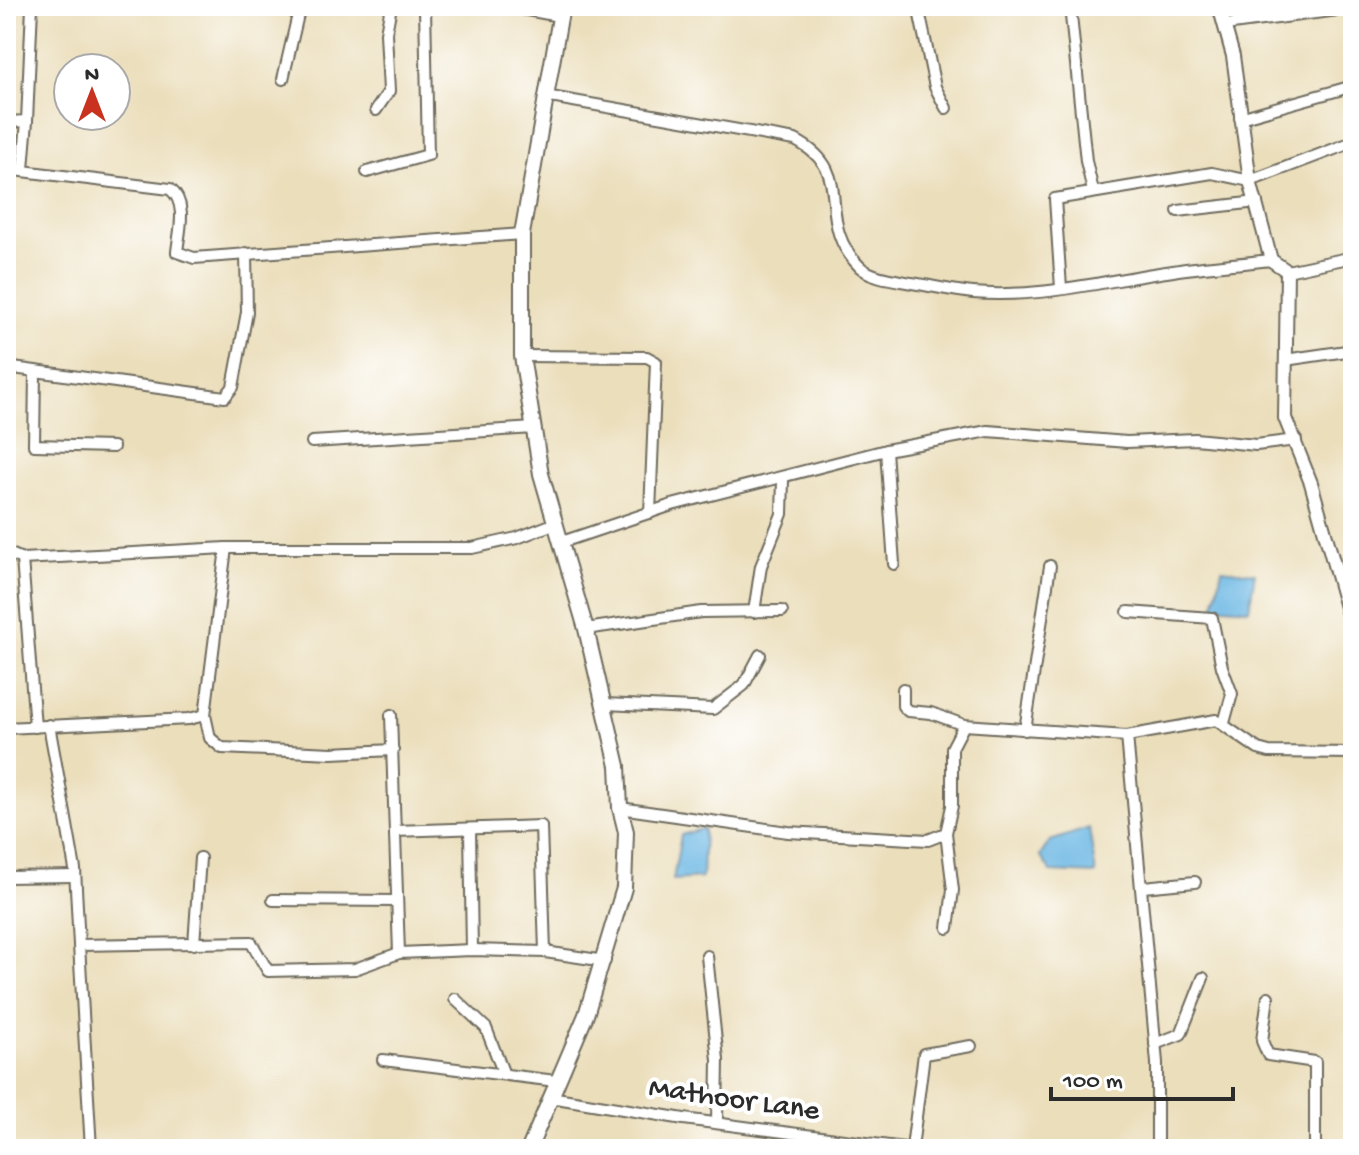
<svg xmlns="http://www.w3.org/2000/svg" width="1359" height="1155" font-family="'Gochi Hand',sans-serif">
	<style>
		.water { fill: #68b5e2; stroke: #4a7086; stroke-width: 2 }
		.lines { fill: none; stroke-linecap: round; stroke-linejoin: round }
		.minor-casing { stroke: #6e6a5d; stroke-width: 14 }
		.tertiary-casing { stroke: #6e6a5d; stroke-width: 16 }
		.secondary-casing { stroke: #6e6a5d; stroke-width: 18 }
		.minor { stroke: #fff; stroke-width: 10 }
		.tertiary { stroke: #fff; stroke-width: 12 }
		.secondary { stroke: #fff; stroke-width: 14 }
		.labels { text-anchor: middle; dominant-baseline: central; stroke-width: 8; stroke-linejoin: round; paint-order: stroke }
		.street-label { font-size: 30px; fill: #2b2b2b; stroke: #fff }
	</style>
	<rect width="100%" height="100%" fill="#fff"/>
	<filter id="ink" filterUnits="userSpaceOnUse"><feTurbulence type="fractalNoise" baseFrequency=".0125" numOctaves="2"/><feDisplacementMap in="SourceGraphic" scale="16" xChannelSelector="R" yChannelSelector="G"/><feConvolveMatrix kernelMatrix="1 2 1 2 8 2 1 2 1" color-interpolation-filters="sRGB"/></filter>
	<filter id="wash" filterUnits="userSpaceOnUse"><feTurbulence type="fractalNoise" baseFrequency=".006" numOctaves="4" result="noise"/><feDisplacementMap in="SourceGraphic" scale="32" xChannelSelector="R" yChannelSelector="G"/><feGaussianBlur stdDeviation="1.8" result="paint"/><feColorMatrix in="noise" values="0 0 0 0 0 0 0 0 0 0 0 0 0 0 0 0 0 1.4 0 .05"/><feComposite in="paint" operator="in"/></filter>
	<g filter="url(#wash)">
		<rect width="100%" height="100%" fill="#ebdebb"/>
		<g class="water">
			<path d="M1222,569L1255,573L1249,609L1214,606Z"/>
			<path d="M704,828L702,878L673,880L681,835Z"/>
			<path d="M1089,828L1096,874L1051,872L1040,856L1050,841Z"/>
		</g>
	</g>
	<g filter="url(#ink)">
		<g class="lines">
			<defs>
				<g id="minor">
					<path d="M506,6L559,16"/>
					<path d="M918,6L935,87L946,108"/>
					<path d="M1070,6L1086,161L1093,191"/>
					<path d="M1225,25L1353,8"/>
					<path d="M283,79L300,6"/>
					<path d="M545,96L795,140C860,174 811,218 860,267C872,278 897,280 912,283C932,286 953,291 973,293C1040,299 1107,280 1173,271C1205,266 1238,264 1271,260"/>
					<path d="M376,110L389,91L386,33L391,6"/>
					<path d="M1240,118L1353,86"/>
					<path d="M6,122L27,121L32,6"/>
					<path d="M6,169L170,189C188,203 179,232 177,252L194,258L522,234"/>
					<path d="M23,169L27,121"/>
					<path d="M367,172L428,155L425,6"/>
					<path d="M1178,211L1257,202"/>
					<path d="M1287,271L1353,257"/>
					<path d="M1061,288L1055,199L1212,173L1250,181L1353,142"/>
					<path d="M522,356L647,357L656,362L650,513"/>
					<path d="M1285,360L1353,350"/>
					<path d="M6,367L225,397L233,387L247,312L246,253"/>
					<path d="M35,372L34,445L113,447"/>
					<path d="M312,442L534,428"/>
					<path d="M886,450L894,564"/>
					<path d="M562,542L672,505L886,450L988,431L1127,442L1195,439L1256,445L1296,440"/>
					<path d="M6,552L22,559L226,548"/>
					<path d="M22,559L35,727"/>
					<path d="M754,612L761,566L782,514L783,480"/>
					<path d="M1128,612L1212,618L1222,667L1232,694L1224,723"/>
					<path d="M586,629L701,612L782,611"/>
					<path d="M903,689V706L908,711L931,713L964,725"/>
					<path d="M605,704L713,709L744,685L760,655"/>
					<path d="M205,715L210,738L222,748L332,753L393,750"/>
					<path d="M391,715L399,953"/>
					<path d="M49,725L75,869L79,945"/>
					<path d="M6,728L189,719L205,715L226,548H472L517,538L556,523"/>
					<path d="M1025,730L1050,566"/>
					<path d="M1127,736L1157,1063V1149"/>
					<path d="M620,808L788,832L928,840L946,833L952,806V748L964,725L1127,736L1216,720L1258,749L1269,752L1353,753"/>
					<path d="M470,830L472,950"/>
					<path d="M395,831L541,826L545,952"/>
					<path d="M946,833L953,890L948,928"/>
					<path d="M6,877L75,876"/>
					<path d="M1143,887L1195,882"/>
					<path d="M273,900L397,901"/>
					<path d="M194,944L200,858"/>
					<path d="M707,956L718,1060L717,1122"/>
					<path d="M1268,997L1262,1041L1268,1055L1315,1062V1149"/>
					<path d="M455,999L486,1028L503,1072"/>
					<path d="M1155,1044L1181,1034L1203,978"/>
					<path d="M383,1060L556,1081"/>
					<path d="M550,1097L684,1119L912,1149"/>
					<path d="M912,1148L924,1054L971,1046"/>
					<path d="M91,1149L79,945L251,942L268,971L355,969L399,953L472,950L545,952L605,961"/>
				</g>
				<path id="tertiary" d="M1219,6L1233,56L1250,181L1271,260L1287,271L1285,418L1311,483L1353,632"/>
				<path id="secondary" d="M529,1149L586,1015L624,888L626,832L620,808L618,766L586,629L541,474L522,356V234L562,6"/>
			</defs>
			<use href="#minor" class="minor-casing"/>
			<use href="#tertiary" class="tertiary-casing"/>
			<use href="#secondary" class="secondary-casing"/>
			<use href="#minor" class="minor"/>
			<use href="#tertiary" class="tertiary"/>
			<use href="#secondary" class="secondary"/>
		</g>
	</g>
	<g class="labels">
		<g class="street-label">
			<text transform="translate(734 1101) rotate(8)">Mathoor Lane</text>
		</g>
	</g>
	<rect width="1359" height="1155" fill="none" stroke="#fff" stroke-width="32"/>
	<g transform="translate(92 92)"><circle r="38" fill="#ffffff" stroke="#aaaaaa" stroke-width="2"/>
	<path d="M0-6L14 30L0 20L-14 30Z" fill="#c8321e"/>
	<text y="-12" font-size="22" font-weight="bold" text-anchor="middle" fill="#2b2b2b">N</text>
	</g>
	<path d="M1051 1087v12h182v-12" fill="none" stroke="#2b2b2b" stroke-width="4"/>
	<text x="1063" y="1087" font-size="24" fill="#2b2b2b" stroke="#ffffff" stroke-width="6" paint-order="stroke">100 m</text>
</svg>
